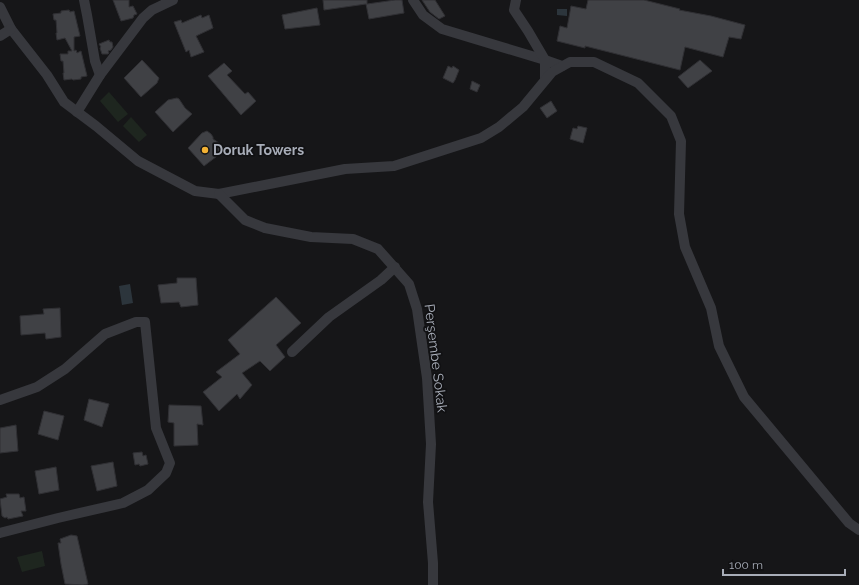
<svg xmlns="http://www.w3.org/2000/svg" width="859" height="585" font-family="Raleway,sans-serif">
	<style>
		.green { fill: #1e261f }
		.water { fill: #2c353c }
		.building { fill: #404145; stroke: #303034 }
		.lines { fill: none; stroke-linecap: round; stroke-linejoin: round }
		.minor { stroke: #37383d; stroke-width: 10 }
		.poi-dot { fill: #f2b134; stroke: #111113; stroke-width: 1.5 }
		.labels { text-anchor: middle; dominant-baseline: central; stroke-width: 3.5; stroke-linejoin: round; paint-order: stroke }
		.poi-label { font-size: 14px; font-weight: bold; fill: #a8adb8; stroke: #111113; text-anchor: start }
		.street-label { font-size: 14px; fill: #a8adb8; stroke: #111113 }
	</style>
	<rect width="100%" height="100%" fill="#161618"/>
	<g class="green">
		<path d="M109,92L128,114L118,122L100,101Z"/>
		<path d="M131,117L147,135L139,142L123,126Z"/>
		<path d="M42,551L45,566L22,572L17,557Z"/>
	</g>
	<g class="water">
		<path d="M557,9H567V16L557,15Z"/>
		<path d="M130,284L133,303L122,305L119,286Z"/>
	</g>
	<g class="building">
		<path d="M113,0H129V7L133,6L137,14L134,15L133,18L121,21Z"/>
		<path d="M323,0H367V4L395,0H402L404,13L369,19L366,4L324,10Z"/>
		<path d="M422,0H435L445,16L439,19L430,12Z"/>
		<path d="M588,0H644L680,9L679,10L711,16L745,25L741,39L729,37L723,57L685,47L680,70L585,46V48L557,41L560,26L567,28L571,6L586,9Z"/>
		<path d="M317,8L320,25L285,29L282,15Z"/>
		<path d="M69,10L70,12L74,11L80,36L74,37V51L76,50L77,53L81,51L87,76L81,77V79L73,80L72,79L64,80L63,73H64L63,61H61L60,54H68V51H72L65,38L57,40L56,33H57L56,20H54L53,14L61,13V11Z"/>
		<path d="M201,15L202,18L209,15L213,28L196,36L204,52L191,57L189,50L186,52L174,22L181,20L182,23Z"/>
		<path d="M109,40L110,42H112L113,47L111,50L108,51L109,53L108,54H102L100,48L101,47L99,44Z"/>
		<path d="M142,60L159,78L157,83L141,97L124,78Z"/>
		<path d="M700,60L712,71L688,88L678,77Z"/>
		<path d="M224,63L232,71L227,75L245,94L248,92L256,101L241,115L208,76Z"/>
		<path d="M448,66L452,68L453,66L459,70L455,80L453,83L443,78Z"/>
		<path d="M472,81L480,85L477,92L470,89Z"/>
		<path d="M177,98L179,99L185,108L192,114L173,132L155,112L168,100Z"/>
		<path d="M551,101L557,111L547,118L540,108Z"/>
		<path d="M578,126L587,128L583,143L570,139L573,128L577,129Z"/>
		<path d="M207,131L211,134L213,137V139L222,145V147L220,152L221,153L204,166L188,148L202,133Z"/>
		<path d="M177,278H196L198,305L181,307L179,302L161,303L158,285L177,283Z"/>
		<path d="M276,297L301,323L276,345L285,357L270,371L260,361L242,373L252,385L240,399L237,394L219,411L203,392L222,377L216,372L240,354L228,340Z"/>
		<path d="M60,308L61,337L46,339L45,333L21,335L20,316L44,314L43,309Z"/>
		<path d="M89,399L109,404L102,427L84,420Z"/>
		<path d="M169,405L201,406L203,425L197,424L198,445L174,446V423L168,422Z"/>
		<path d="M44,411L64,416L58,440L38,434Z"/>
		<path d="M16,425L18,451L0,453V428Z"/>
		<path d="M142,452L143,456L146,455L148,464L140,466L139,464L135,465L133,453Z"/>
		<path d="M113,462L117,486L97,491L91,466Z"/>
		<path d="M56,467L59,490L39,494L35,471Z"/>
		<path d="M6,494H19L20,498L24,497L26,511H21L23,516L8,519L7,517L5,518L2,516L0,499L7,497Z"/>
		<path d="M71,535L77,536L88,584L83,585L65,584L61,564L58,543H61L60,539Z"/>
	</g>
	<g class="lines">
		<g class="minor">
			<path d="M84,0L87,15L95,61L100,75"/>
			<path d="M413,0L423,15L442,29L545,60L562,66"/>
			<path d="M516,0L514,10L528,31L545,60V80"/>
			<path d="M0,7L11,29L47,75L64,102L96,126L138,161L195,191L219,194L345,169L394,166L481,138L499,127L523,107L552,72L570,62H594L638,83L671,116L681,141L679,214L685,247L711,308L719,346L744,397L849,523L859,530"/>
			<path d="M0,36L11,29"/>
			<path d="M77,112L100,75L143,18L152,10L173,0"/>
			<path d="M219,194L245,220L265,228L311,237L353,239L378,249L409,284L417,309L427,378L431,444L428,502L433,563V585"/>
			<path d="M292,352L329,317L381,280L395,267"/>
			<path d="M0,400L37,387L65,369L105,334L136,322H145L156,428L170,463L166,473L148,490L123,503L58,518L0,533"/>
		</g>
	</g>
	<circle class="poi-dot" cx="205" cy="150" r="4"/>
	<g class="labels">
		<g class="poi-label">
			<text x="213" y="150">Doruk Towers</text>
		</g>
		<g class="street-label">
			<text transform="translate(436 358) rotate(83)">Perşembe Sokak</text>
		</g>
	</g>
	<path d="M723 569v6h122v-6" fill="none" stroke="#a8adb8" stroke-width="2"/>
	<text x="729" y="569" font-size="12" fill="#a8adb8" stroke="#111113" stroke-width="3" paint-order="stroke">100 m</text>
</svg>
